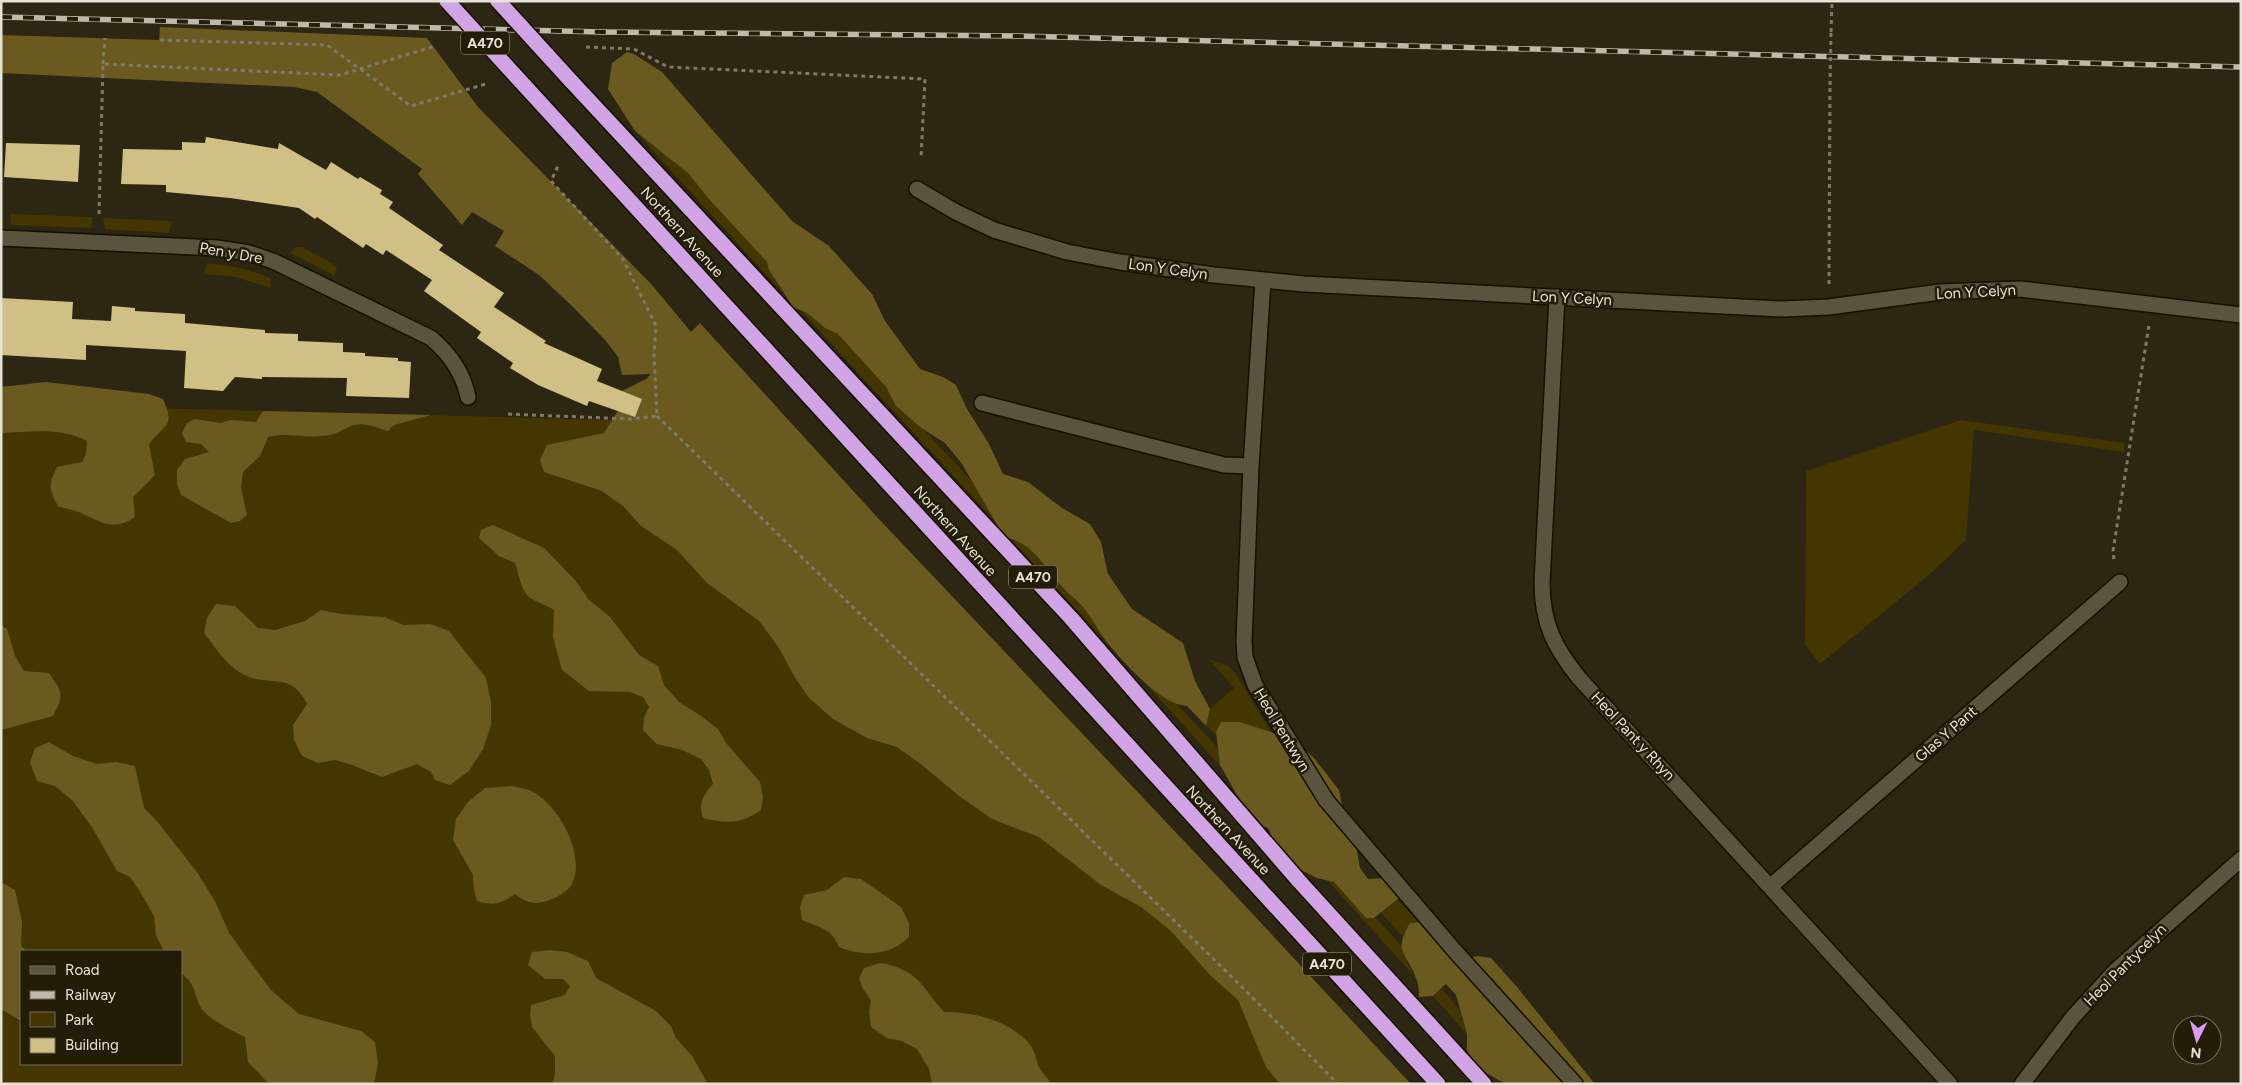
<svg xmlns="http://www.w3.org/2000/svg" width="2242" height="1085" font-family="Figtree,sans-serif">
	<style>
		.green { fill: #433600; fill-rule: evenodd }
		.forest { fill: #6a5a20 }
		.building { fill: #d1c085 }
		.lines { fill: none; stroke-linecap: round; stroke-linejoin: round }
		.minor-casing { stroke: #150f00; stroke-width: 18 }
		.highway-casing { stroke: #150f00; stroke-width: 18 }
		.path { stroke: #7e7968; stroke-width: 3; stroke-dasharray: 4 4; stroke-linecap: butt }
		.minor { stroke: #5a543e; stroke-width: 15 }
		.highway { stroke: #d0a4e5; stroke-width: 15 }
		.rail-casing { stroke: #bdbaab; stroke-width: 5.5 }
		.rail { stroke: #231d08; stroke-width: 4; stroke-dasharray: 11; stroke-linecap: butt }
		.highway-bridge-casing { stroke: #150f00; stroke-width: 18; stroke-linecap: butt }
		.path-bridge { stroke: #7e7968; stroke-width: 3; stroke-dasharray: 4 4; stroke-linecap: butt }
		.highway-bridge { stroke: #d0a4e5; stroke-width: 15 }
		.labels { text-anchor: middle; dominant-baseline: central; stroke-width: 5; stroke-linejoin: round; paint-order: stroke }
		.shield { fill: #231d08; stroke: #aca898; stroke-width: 1 }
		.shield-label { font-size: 14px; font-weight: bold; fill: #e6e3d6 }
		.street-label { font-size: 15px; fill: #e6e3d6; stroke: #231d08 }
	</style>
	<rect width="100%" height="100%" fill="#2c2612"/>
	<g class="green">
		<path d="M635,131L689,174L708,198L767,262L769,270L783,293Z"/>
		<path d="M10,214L92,217V226L90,228L13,225L11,224Z"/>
		<path d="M103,218L172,221L169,233L105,229Z"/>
		<path d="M295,247H302L337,266L335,276L290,253Z"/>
		<path d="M207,263C229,265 249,269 270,278L271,288L235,277L204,274Z"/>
		<path d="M800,310L807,313L825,328L838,334L857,355L886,387L896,406L925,431L970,479L996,522Z"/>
		<path d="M1,404L613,420L619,408L1368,1084H1ZM21,951H181V1064H21Z"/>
		<path d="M1961,420L2124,443V452L1974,430L1966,540L1929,575L1820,664L1805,645L1806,471Z"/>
		<path d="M1010,538C1036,542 1049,574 1065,591C1070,595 1076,599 1080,604C1091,616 1100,631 1109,645Z"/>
		<path d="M1210,660L1227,665L1235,673L1271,732L1240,722H1221L1216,732L1217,736L1206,726L1210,709L1234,688Z"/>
		<path d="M1137,674L1162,696L1178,705L1218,748L1222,768Z"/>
		<path d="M1327,880L1334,882L1366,918H1376L1402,946L1404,957L1415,977Z"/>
		<path d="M1398,900L1418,922L1410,923L1402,936L1381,913Z"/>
		<path d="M1442,989L1459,1009L1467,1034L1433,996Z"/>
	</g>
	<g class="forest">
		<path d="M160,27L427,38L478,107L652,285L691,332L700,323L877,517L1220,879L1411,1084H1280L1266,1067L1238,1000L1210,975L1170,930L1141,907L1101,885L1039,837L992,819L959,796L922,765L897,747L867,738L833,719L809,698L794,676L779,648L759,621L707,583L677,550L641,526L623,506L602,491L544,472L540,460L547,445L604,433L619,409L622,391L646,379L651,374L622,375L618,357L606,341L573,307L539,275L495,246L504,231L472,212L462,225L418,174L422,169L317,92L294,87L1,73V35L159,40Z"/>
		<path d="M627,52L634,54L662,72L792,221L829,246L872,294L885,321L920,369L943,377L956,385L967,409L989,444L1003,474L1028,482L1062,508L1090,524L1101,542L1108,574L1132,609L1183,643L1195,681L1210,709L1206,726L1187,706C1162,705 1126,665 1110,646C1099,633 1092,616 1079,603C1075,598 1069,595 1065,590C1046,570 1034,542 1004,537L962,464L945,443L920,427L896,406L886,387L838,334L825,328L807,313L793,307L769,270L767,262L708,198L689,174L635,131L608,89L612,63Z"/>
		<path d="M46,382L149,394L163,399C176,428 164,424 149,444L155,475L133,497L135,517C113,532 102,522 81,513C74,510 65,509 58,506C49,489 48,485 57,467L82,462L86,454L87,441C61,427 30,432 1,433V387Z"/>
		<path d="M263,411L431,415L394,425L388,431C377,428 366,422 354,425C342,429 337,435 322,436C304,438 286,432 268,437L260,456L243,472L241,488L247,515L240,521L231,523L181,495L177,484V470L185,459L209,452L201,444L186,442L182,433L187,423L194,419L221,423L231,420L256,422Z"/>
		<path d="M493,525L544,548L576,581L588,599L610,617L639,655L658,666L664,685L679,702L701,716L718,729L726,743L760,782L763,797L761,810C741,824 727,824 703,818C698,804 703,795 713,784L709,770L701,759L682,750L657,744L643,730L644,718L649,707L643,697L630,692L589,691L562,670L553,637L554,610C546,605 540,603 532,599C521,593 519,574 515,563L499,556L479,538L481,530Z"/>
		<path d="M216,604L235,606L258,628L275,630L305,621L321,610L341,614L384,617L404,625L430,624L449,631L486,678L491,702V725L483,749L469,771L450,785L435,780L431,772L417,764L382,777L349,764L335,760L318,763L302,756L294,740L293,725L307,704C290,669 267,689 241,673C226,665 214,646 204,633L207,618Z"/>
		<path d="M1,625L7,629L15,656L24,671L49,673C62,692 65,694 53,716L1,730Z"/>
		<path d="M1221,722H1240L1271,732L1303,748L1314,758L1339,790L1343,811L1352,824L1360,868L1368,879L1386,878L1402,896L1374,918H1366L1334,882L1317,878L1293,866L1272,841L1269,829L1250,818L1220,765L1216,732Z"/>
		<path d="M49,742L73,756L97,764L116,762L135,766L144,808L156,820L197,872L216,903L229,933L271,990L299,1014L361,1031L375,1042L378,1063L374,1084H269L248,1062L245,1037C233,1031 205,1018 200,1006C193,991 196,985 181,973V951H164L156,936L154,916L139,890L130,877L117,871L93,829L73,801L55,786L37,781L30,762L35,748Z"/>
		<path d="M513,786C520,788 529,789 535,793C560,808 586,856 572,884C568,892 555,898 547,901C533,905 527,903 515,894C502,904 493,906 477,901L474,890L473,875L453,840L456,819L468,802L485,788Z"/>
		<path d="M844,877L861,879L901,907L909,923V937C890,956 863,957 839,947C832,928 818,927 802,920L800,907L804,895L827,890Z"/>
		<path d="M1,882L15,890L22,922L21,946L27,951H21V1021L1,1009Z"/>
		<path d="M1422,922L1459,960L1478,956L1491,958L1517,987L1595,1084H1506L1475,1067L1467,1050V1034L1456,995L1446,984L1433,996L1419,997C1419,992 1419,986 1417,981C1409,954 1391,954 1410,923Z"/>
		<path d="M550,950L567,952L588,961L596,978L656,1011L671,1026L676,1038L692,1056L708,1084H552L555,1074V1056L532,1027L530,1014L531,1005L565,995L570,986L563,979H545L528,965L532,952Z"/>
		<path d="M880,963C918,969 920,985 944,1012C975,1012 1012,1021 1031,1046C1035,1052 1036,1059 1038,1065C1041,1071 1047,1078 1052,1084H932L929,1069L917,1049L902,1041L887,1038L871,1027L869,1011L871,1000L863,989L859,978L864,968Z"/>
	</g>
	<g class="building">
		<path d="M206,137L278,149L279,143L326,170L331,162L358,179L360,177L382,190L380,194L393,202L389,208L443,245L439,250L504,293L494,307L546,341L544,343L602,369L597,381L642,399L635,417L589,401L587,406L538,385L510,368L513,363L477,338L481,332L424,291L432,280L386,250L383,255L366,244L363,248L317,217L315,219L299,208L230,198L166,192V185L121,184L123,149L182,150V142L205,143Z"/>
		<path d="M6,143L80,145L78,182L4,177Z"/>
		<path d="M1,298L73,302L72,319L111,321L112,306L135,308V311L185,314V323L265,330V333L298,334V341L343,343V352L365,353V356L398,358V361L411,362L409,398L346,396L347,378L262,377V379L235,377L223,391L184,388L186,351L86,345V360L1,355Z"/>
	</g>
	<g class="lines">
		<defs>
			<g id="minor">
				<path d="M917,189L956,212L994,230L1067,252L1120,262L1214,275L1304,284L1782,309L1829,307L1940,292L2020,289L2241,315"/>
				<path d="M1,238L217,248L249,253L273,261L431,338C450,354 463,372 468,397"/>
				<path d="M1263,280L1251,466L1244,641L1245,657L1255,685L1326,800L1454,950L1575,1084"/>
				<path d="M1557,297L1542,582C1542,623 1554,647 1579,678L1950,1084"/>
				<path d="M982,403L1224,465L1251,466"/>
				<path d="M1771,886L2120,582"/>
				<path d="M2022,1084L2073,1017L2116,970L2241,859"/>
			</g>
			<g id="highway">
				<path d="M571,81L1071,618L1299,881L1484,1084"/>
				<path d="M524,85L1438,1084"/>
			</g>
		</defs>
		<use href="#minor" class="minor-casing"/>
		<use href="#highway" class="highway-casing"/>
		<g class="path">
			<path d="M1831,32L1832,1"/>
			<path d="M160,40L327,45L411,106L486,84"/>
			<path d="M586,47L634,49L668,67L925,79L921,158"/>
			<path d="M103,64L105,38"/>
			<path d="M99,214L103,64L340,75L435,46"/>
			<path d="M1829,284L1830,85"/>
			<path d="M508,414L630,419L657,416L654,355L656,326L623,259L551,181L559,164"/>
			<path d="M657,416L1236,981L1338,1084"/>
			<path d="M2114,559L2113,551L2149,325"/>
		</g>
		<use href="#minor" class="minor"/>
		<use href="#highway" class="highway"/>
		<defs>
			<path id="rail" d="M1,17L602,32L1018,36L2241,67"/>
		</defs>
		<use href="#rail" class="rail-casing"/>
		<use href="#rail" class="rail"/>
		<defs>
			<g id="highway-bridge">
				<path d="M447,1L524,85"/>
				<path d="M498,1L571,81"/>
			</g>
		</defs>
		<use href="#highway-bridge" class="highway-bridge-casing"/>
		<path class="path-bridge" d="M1830,85L1831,32"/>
		<use href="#highway-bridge" class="highway-bridge"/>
	</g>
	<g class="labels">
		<g class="shield">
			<rect x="461" y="31.5" width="48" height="23" rx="4"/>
			<rect x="1009" y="565.5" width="48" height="23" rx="4"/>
			<rect x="1303" y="952.5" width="48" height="23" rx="4"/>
		</g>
		<g class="shield-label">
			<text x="485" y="43">A470</text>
			<text x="1033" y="577">A470</text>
			<text x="1327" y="964">A470</text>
		</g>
		<g class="street-label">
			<text transform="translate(682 232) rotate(48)">Northern Avenue</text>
			<text transform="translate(231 253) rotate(10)">Pen y Dre</text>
			<text transform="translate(1168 269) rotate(8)">Lon Y Celyn</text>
			<text transform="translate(1976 292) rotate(-3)">Lon Y Celyn</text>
			<text transform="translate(1572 298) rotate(3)">Lon Y Celyn</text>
			<text transform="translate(955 531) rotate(48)">Northern Avenue</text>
			<text transform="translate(1282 730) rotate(59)">Heol Pentwyn</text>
			<text transform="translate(1946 734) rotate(-41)">Glas Y Pant</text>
			<text transform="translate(1633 736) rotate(47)">Heol Pant y Rhyn</text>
			<text transform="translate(1228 830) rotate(47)">Northern Avenue</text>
			<text transform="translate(2125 965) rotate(-45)">Heol Pantycelyn</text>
		</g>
	</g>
	<rect width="2242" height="1085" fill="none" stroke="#e6e3d6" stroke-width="5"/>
	<rect x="20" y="950" width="162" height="115" fill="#231d08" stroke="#716c5a"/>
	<rect x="30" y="966" width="25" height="8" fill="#5a543e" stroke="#716c5a"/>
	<text x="65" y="975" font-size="15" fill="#e6e3d6">Road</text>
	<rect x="30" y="991" width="25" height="8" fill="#bdbaab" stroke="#716c5a"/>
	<text x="65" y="1000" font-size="15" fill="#e6e3d6">Railway</text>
	<rect x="30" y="1012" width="25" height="15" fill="#433600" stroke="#716c5a"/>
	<text x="65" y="1025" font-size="15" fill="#e6e3d6">Park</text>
	<rect x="30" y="1038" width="25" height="15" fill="#d1c085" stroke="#716c5a"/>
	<text x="65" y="1050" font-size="15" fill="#e6e3d6">Building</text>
	<g transform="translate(2197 1040) rotate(185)"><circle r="24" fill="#231d08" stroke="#716c5a"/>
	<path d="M0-4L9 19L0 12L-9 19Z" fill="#d99af7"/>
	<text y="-8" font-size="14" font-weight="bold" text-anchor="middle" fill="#e6e3d6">N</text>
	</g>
</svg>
